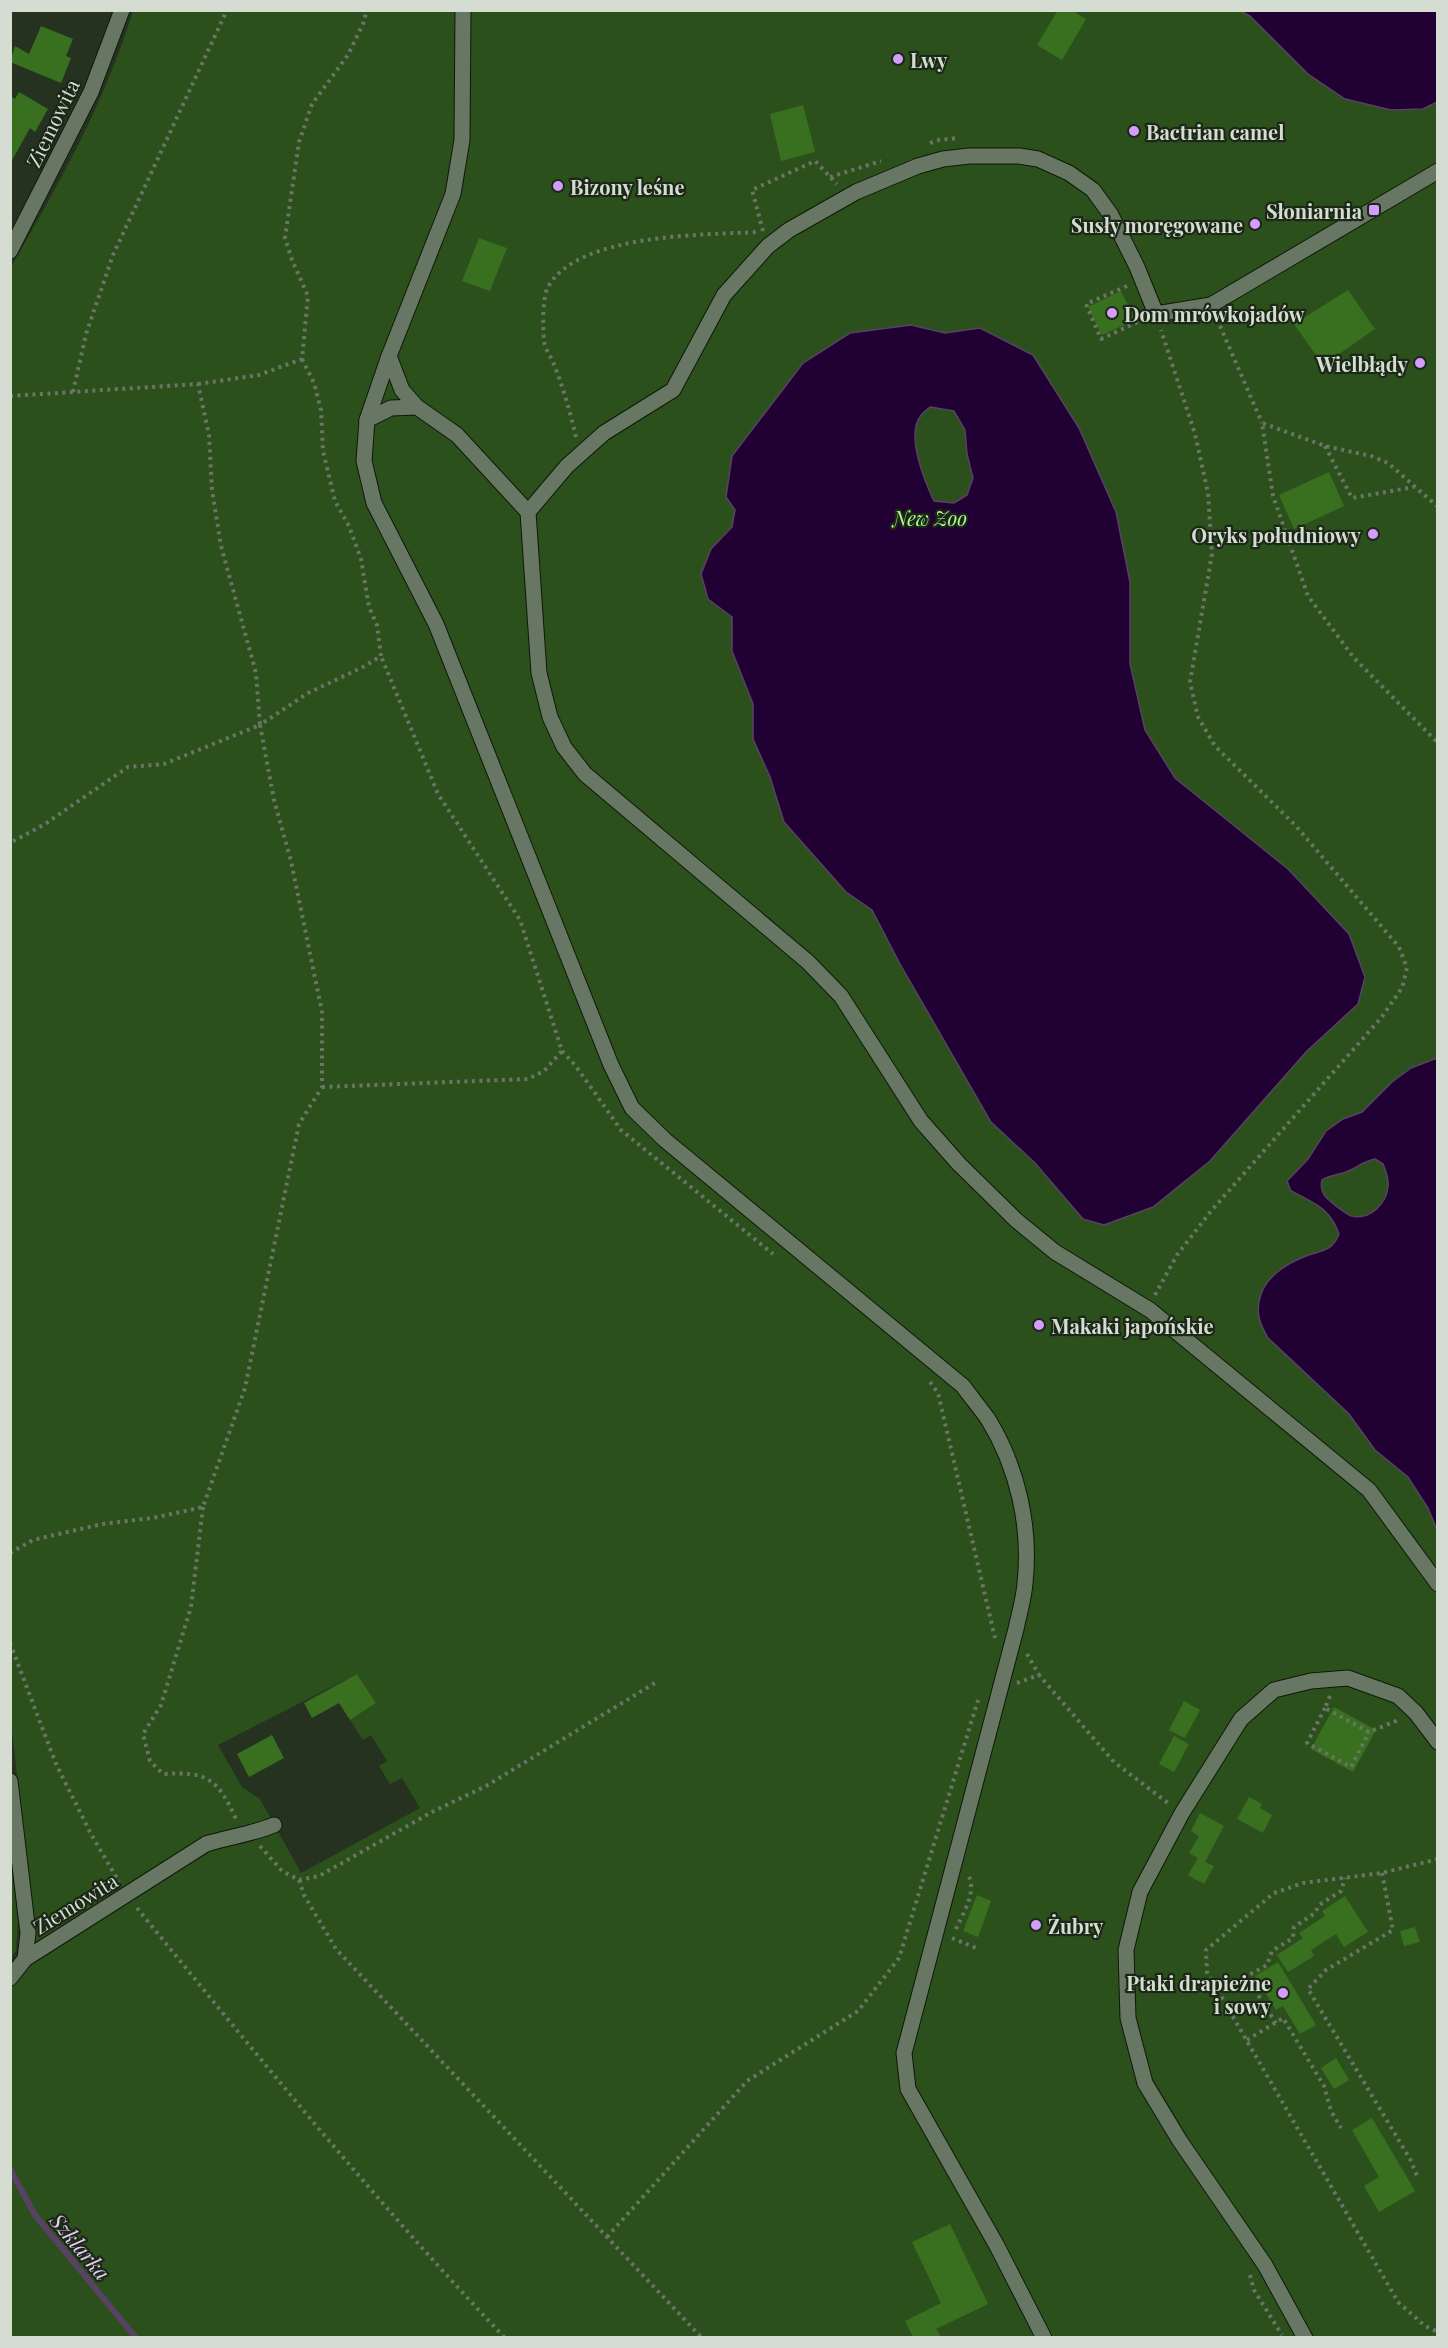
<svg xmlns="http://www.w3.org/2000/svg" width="1448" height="2348" font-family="'Playfair Display',serif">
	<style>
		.green { fill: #2c501c; fill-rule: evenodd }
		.water { fill: #210034; stroke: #574263; stroke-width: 1.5; fill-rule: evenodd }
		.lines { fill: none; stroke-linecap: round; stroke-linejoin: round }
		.stream { stroke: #574263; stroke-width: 6 }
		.building { fill: #39701f }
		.street-casing { stroke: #0e1909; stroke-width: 17 }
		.path { stroke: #6a7566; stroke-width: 4; stroke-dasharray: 3 4.5; stroke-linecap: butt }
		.street { stroke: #687763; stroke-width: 15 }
		.poi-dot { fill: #d49cfb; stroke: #1b2817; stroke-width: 2 }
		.labels { text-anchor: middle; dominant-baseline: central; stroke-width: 4.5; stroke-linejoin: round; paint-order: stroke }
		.poi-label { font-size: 20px; font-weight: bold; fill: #d5ddd2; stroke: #1b2817; text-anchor: start }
		.street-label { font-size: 20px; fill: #d5ddd2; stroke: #1b2817 }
		.park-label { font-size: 20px; font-style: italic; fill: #affc92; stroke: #1b2817 }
		.water-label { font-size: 21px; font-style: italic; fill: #e4ccf7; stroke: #1b2817 }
	</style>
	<rect width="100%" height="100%" fill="#253220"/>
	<g class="green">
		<path d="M133,11H1437V2337H11L10,1987L22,1976L30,1962L33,1915L10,1713L11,267C59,184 105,102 133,11ZM357,1674L376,1703L350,1720L363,1740L371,1735L387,1761L379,1766L390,1784L402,1778L420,1808L301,1873L260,1799L242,1787L218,1745Z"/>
		<path d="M10,1853L18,1919L16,1951L11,1957Z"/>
	</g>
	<g class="water">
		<path d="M1241,11H1437V102L1423,109L1391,110L1345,99L1308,74L1250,16Z"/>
		<path d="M911,325L945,333L980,328L1033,355L1079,428L1116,512L1130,582V664L1145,730L1175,778L1288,869L1349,934L1365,977L1358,1004L1307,1051L1210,1161L1153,1207L1104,1225L1083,1219L1035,1163L991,1122L900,964L872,910L846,892L784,822L770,777L753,739V704L732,651V617L708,599L701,574L711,549L732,527L735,510L726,497L732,456L803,363L850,333ZM930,407L954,411L965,430L967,454L973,478L967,495L954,503L934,501C925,482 906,436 920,417C922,413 927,410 930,407Z"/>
		<path d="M1437,1058V1530L1428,1508L1408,1477L1375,1450L1349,1414L1268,1338C1259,1323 1255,1311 1261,1294C1268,1275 1288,1263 1306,1256C1322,1250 1332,1252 1339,1234C1330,1208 1314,1203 1291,1191L1287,1181L1308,1159L1326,1131L1343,1119L1362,1112L1392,1082L1411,1068ZM1375,1159L1383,1164C1386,1171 1389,1179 1388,1187C1386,1204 1370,1220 1352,1216C1347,1215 1341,1209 1336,1206C1326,1198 1319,1193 1322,1180C1330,1175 1338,1175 1346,1172C1357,1168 1363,1161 1375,1159Z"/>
	</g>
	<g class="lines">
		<path class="stream" d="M10,2169L35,2215L136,2338"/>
	</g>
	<g class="building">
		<path d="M1058,10H1071L1086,19L1062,60L1037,45Z"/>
		<path d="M41,26L73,39L66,56L71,58L61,83L10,62L15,46L29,54Z"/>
		<path d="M19,92L48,109L35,132L30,128L10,164V96L15,99Z"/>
		<path d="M803,105L815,152L781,161L770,114Z"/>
		<path d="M479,238L507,248L490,291L462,281Z"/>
		<path d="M1348,290L1375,329L1323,365L1294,324Z"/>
		<path d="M1121,291L1135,320L1102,335L1088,307Z"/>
		<path d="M1329,472L1344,506L1294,529L1279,495Z"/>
		<path d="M357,1674L376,1703L350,1720L339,1703L312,1718L304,1703Z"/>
		<path d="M1184,1701L1200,1710L1185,1738L1169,1730Z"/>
		<path d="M1334,1707L1376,1730L1353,1772L1311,1749Z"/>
		<path d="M272,1735L284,1758L249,1777L237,1754Z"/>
		<path d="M1174,1736L1189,1744L1174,1772L1159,1764Z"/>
		<path d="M1249,1797L1262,1804L1260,1808L1272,1815L1263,1833L1237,1819Z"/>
		<path d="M1200,1813L1224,1826L1205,1862L1214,1866L1204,1884L1188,1875L1198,1858L1189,1853L1199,1836L1191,1831Z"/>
		<path d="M977,1895L991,1901L978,1937L963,1931Z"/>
		<path d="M1345,1896L1368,1932L1344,1947L1336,1934L1311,1950L1314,1956L1288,1972L1277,1955L1303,1938L1299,1933L1325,1916L1322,1911Z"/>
		<path d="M1415,1927L1420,1942L1404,1946L1400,1931Z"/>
		<path d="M1278,1962L1316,2025L1300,2034L1283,2006L1276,2010L1255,1976Z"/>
		<path d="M1336,2058L1349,2080L1334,2089L1321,2068Z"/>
		<path d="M1372,2118L1415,2191L1379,2212L1364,2186L1379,2177L1352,2130Z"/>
		<path d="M950,2224L988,2304L936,2329L941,2337H913L905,2321L941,2303L912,2242Z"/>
	</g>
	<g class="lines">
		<defs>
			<g id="street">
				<path d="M1438,171L1211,305L1156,314L1137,267L1111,215L1093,190L1069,173L1038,159L1019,156H969L943,159L918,166L856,192L789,230L768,246L724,295L673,390L604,433L567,466L528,512L539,673L550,717L564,747L585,774L808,962L841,996L921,1121L959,1164L1016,1220L1055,1252L1150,1310L1369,1490L1438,1584"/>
				<path d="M10,251L91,92L122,10"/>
				<path d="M389,356L453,194L462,140L463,10"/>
				<path d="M367,420L391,408L417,407"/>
				<path d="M528,512L457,435L417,407L402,390L389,356L367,420L364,461L374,503L436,624L611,1065L632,1108L665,1140L963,1386C971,1397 980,1408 988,1419C1018,1468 1031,1527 1025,1583C1024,1598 1019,1614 1016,1629L904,2053L908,2089L997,2246L1044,2338"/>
				<path d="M10,1781L28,1933L25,1959"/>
				<path d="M10,1978L25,1959L206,1844C229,1837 252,1834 274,1825"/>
				<path d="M1305,2338L1265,2265L1180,2141L1145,2083L1128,2018L1126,1950L1140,1892L1182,1813L1241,1719L1274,1690L1311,1681L1348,1678L1398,1696L1416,1713L1438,1742"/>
			</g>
		</defs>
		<use href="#street" class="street-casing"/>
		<g class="path">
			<path d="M930,143L939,140L958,138"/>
			<path d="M830,177L881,161"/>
			<path d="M763,231L752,190L815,161L837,184"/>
			<path d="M1127,286L1086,304L1101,339L1142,320"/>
			<path d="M1217,319L1262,423"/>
			<path d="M198,384L259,375L302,359L308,296L292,260L285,238L299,142L312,104L348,55L363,24L367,10"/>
			<path d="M73,392L86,334L113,255L227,10"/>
			<path d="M10,396L198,384L209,435L212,490L221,546L256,673L260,725L164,764L128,767L45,824L10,843"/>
			<path d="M576,437C570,412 563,386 553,362C550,355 545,349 544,341C543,328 542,298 548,287C578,233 705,235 759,232"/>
			<path d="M1325,446L1352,498L1414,487"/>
			<path d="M1438,507L1388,463L1371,456L1325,446L1262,423L1273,496L1308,596L1354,658L1438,743"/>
			<path d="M562,1051L575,1065L621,1130L773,1254"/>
			<path d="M322,1087L528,1079L544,1071L562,1051L520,920L438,794L381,656"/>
			<path d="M1155,1295L1177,1255L1211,1211L1381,1018L1402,988L1407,968L1399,947L1296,826L1215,746L1198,717L1190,682L1212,554L1208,493L1195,434L1161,330"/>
			<path d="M930,1382L938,1393L995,1638"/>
			<path d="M203,1507L191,1607L161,1705L143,1734L150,1761L163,1774C207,1771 218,1779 236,1819"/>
			<path d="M10,1553L33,1540L102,1524L153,1518L203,1507L245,1388L299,1124L322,1087V1012L291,861L274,800L260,725L308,693L363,667L381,656L377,625L369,607L361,559L349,526L335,501L323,451L321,410L314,383L302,359"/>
			<path d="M10,1643L56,1764L91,1834L119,1882"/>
			<path d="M1027,1654L1039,1675"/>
			<path d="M1017,1683L1039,1675L1114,1762L1168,1803"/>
			<path d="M1330,1696L1325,1708L1369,1732L1401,1719"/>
			<path d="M1325,1708L1307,1743L1351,1767L1369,1732"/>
			<path d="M260,1846L282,1871L299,1880L319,1876L432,1812L486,1786L658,1681"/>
			<path d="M1438,1859L1382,1873L1303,1883L1274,1893L1206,1950L1207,1972L1398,2302L1425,2326L1438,2332"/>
			<path d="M1382,1873L1393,1930L1326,1970L1308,1989L1410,2159L1418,2178"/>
			<path d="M299,1880L304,1895L336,1949L702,2338"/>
			<path d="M137,1908C256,2054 375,2201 505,2338"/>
			<path d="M956,1929C964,1911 977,1893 968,1874"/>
			<path d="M952,1938L976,1948"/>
			<path d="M1249,1981V1975L1267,1965L1272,1951L1293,1938L1294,1927L1315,1913L1319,1905L1341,1891L1345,1878"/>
			<path d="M1214,1984L1249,1981L1276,2023"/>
			<path d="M1247,2040L1283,2018L1324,2086L1331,2111L1341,2128"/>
			<path d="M607,2237L747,2081L858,2011L899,1958L978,1700"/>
			<path d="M1250,2275L1254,2290L1282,2335"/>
		</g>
		<use href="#street" class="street"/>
	</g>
	<g class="poi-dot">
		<circle cx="898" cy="59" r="6"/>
		<circle cx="1134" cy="131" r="6"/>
		<circle cx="558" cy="186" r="6"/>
		<rect x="1368" y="204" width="12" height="12" rx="3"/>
		<circle cx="1255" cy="224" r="6"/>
		<circle cx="1112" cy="313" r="6"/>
		<circle cx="1420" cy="363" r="6"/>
		<circle cx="1373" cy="534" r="6"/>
		<circle cx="1039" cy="1325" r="6"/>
		<circle cx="1036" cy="1925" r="6"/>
		<circle cx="1283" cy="1993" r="6"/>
	</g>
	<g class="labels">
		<g class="poi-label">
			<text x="910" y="59">Lwy</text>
			<text x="1146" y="131">Bactrian camel</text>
			<text x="570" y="186">Bizony leśne</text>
			<text x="1362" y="210" text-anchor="end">Słoniarnia</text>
			<text x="1243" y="224" text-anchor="end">Susły moręgowane</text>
			<text x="1124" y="313">Dom mrówkojadów</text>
			<text x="1408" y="363" text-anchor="end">Wielbłądy</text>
			<text x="1361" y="534" text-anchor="end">Oryks południowy</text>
			<text x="1051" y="1325">Makaki japońskie</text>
			<text x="1048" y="1925">Żubry</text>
			<text x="1271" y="1982" text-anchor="end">Ptaki drapieżne<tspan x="1271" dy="23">i sowy</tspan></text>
		</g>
		<g class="street-label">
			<text transform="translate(52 123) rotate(-64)">Ziemowita</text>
			<text transform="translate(75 1903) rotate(-32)">Ziemowita</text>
		</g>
		<g class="park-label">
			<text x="930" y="517">New Zoo</text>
		</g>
		<g class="water-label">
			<text transform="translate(81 2246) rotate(50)">Szklarka</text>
		</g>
	</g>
	<rect width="1448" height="2348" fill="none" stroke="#d5ddd2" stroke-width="24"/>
</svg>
